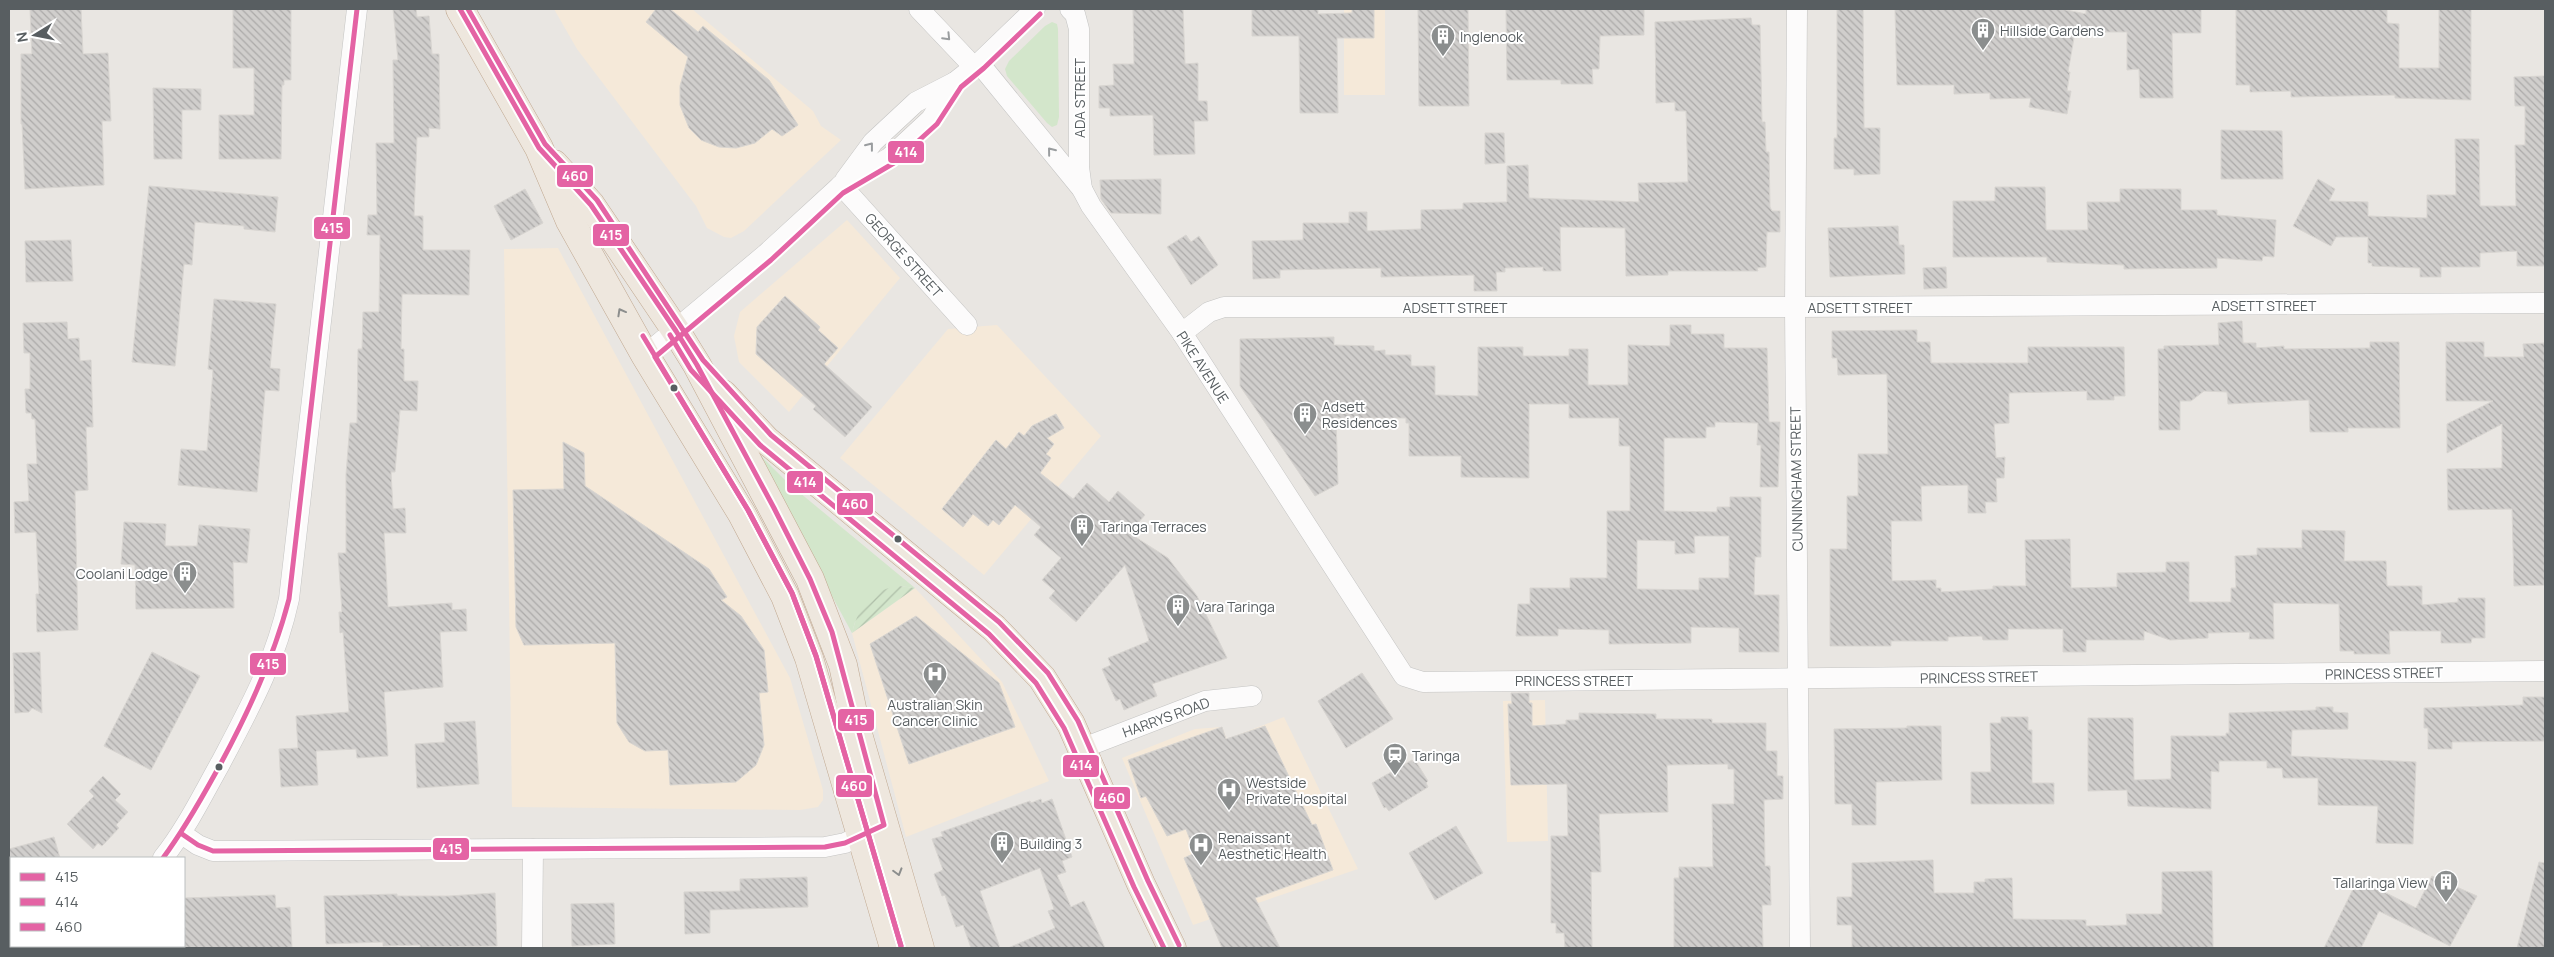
<svg xmlns="http://www.w3.org/2000/svg" width="2554" height="957" font-family="Manrope,sans-serif">
	<style>
		.commercial { fill: #f5e9d9 }
		.park { fill: #d3e6cb }
		.garden { fill: url(#garden-furrows) }
		.building { fill: url(#building-back-hatch); stroke: #d8d5d1; fill-rule: evenodd }
		.lines { fill: none; stroke-linecap: round; stroke-linejoin: round }
		.street-casing { stroke: #c4c4c3; stroke-width: 21 }
		.highway-casing { stroke: #c0a890; stroke-width: 29 }
		.street { stroke: #fcfbfb; stroke-width: 20 }
		.highway { stroke: #eee7de; stroke-width: 28 }
		.bus-1-casing { stroke: #fff; stroke-width: 9 }
		.bus-2-casing { stroke: #fff; stroke-width: 9 }
		.bus-3-casing { stroke: #fff; stroke-width: 9 }
		.bus-1 { stroke: #e463a4; stroke-width: 5 }
		.bus-2 { stroke: #e463a4; stroke-width: 5 }
		.bus-3 { stroke: #e463a4; stroke-width: 5 }
		.oneway { stroke: #9a9d9f }
		.oneway2 { stroke: #8c8e8d }
		.bus-dot { fill: #585e61; stroke: #fff; stroke-width: 2 }
		.labels { text-anchor: middle; dominant-baseline: central; stroke-width: 4; stroke-linejoin: round; paint-order: stroke }
		.poi-label { font-size: 14px; fill: #585e61; stroke: #fff; text-anchor: start }
		.street-label { font-size: 14px; fill: #585e61; stroke: #fff }
		.line-badge { stroke: #fff; stroke-width: 2 }
		.badge-label { font-size: 14px; text-anchor: middle; font-weight: bold; fill: #fff }
	</style>
	<defs>
		<pattern id="garden-furrows" width="10" height="10" patternUnits="userSpaceOnUse" patternTransform="scale(1.25)"><rect width="10" height="10" fill="#d3e6cb"/><path d="M-1 1l2-2M0 10L10 0M9 11l2-2" fill="none" stroke="#aebea8"/></pattern>
		<pattern id="building-back-hatch" width="6" height="6" patternUnits="userSpaceOnUse" patternTransform="scale(1.25)"><rect width="6" height="6" fill="#d0cecc"/><path d="M-1 5l2 2M0 0l6 6M5-1l2 2" fill="none" stroke="#acaaa9"/></pattern>
	</defs>
	<rect width="100%" height="100%" fill="#e9e6e2"/>
	<g class="commercial">
		<path d="M554,9H692L813,111L821,126L841,140L744,231L731,238L724,237L707,228L696,206L577,49Z"/>
		<rect x="1344" y="9" width="41" height="86"/>
		<path d="M847,220L900,278L789,412L739,362L734,336L740,312Z"/>
		<path d="M558,248L790,678L823,790V800L818,807L800,810L512,807L504,249Z"/>
		<path d="M997,325L1101,436L984,575L840,458L948,329Z"/>
		<path d="M915,588L1002,682L1049,781L906,837L852,633Z"/>
		<path d="M1545,700L1548,841L1507,842L1503,701Z"/>
		<path d="M1284,717L1358,869L1193,925L1122,758L1195,729L1222,727L1227,739Z"/>
	</g>
	<g class="park">
		<path d="M1052,22L1057,24L1058,29L1059,117L1057,125L1052,127L1047,123L1007,76L1005,69L1009,61L1045,26Z"/>
		<path d="M758,453L788,483L915,588L899,586L855,622L852,633L755,454Z"/>
	</g>
	<path class="garden" d="M899,586L915,588L852,633C858,607 872,589 899,586Z"/>
	<g class="building">
		<path d="M30,9H81L83,54L108,53L111,121H102L104,185L25,189L22,124H21V54H32Z"/>
		<path d="M233,9H291V80H284V85H282L281,159H219V115H254V68H233Z"/>
		<path d="M393,9H416L417,17L429,16L432,54H439L440,129L429,128V137H417L414,216H423V250H470L469,295L402,294L401,349H404V381H418L417,411L400,410L395,472H391L393,509L405,508L406,533H384L388,607L452,603V610L466,609L467,631L440,632L443,687L384,692L388,756L357,758L356,749L316,751L318,785L281,787L279,749L298,748L296,716L349,712L343,632L340,633L339,612H342L338,553H346V475L350,423H357L358,349H362L363,312H379L380,235H367L368,215H377L376,143H394L393,60H398Z"/>
		<path d="M656,9H670L698,32L703,26L769,80L798,125L782,136L772,129L755,143L736,148L719,147L701,140L689,128L680,105V86L688,57L646,22Z"/>
		<path d="M1133,9H1183L1185,64L1198,63V101H1207L1208,121H1194L1195,154L1154,155L1153,115L1110,116V108H1099V86L1114,85L1113,64H1134Z"/>
		<path d="M1252,9H1318V14L1352,13V9H1374V38H1337L1338,113H1300L1299,36H1252Z"/>
		<path d="M1418,9H1468L1469,106H1419Z"/>
		<path d="M1506,9H1644V35L1600,36L1599,69H1592L1593,84H1561V80H1507Z"/>
		<path d="M1837,9H1863L1864,128H1880V174L1854,175V169H1834V138H1837Z"/>
		<path d="M1895,9H2061L2086,14V9H2201V33H2172L2173,98H2140L2139,69L2127,70V32H2075L2068,72H2070L2067,91H2071L2067,114L2029,107L2031,98L1990,99V93L1954,94V85H1897Z"/>
		<path d="M2236,9H2387V23L2399,24V68H2439V9H2471V100L2395,98V95L2291,97V91L2250,92V85H2236Z"/>
		<path d="M1751,18L1752,25H1760L1762,122H1765L1766,152H1769L1770,207L1772,211H1780V232H1767L1766,267L1757,268L1758,271H1668V275L1626,276L1625,228L1560,227L1561,271H1543V267L1505,268V272H1496L1497,291H1474V275L1381,277V268L1280,270V278L1253,279L1252,241L1303,240V223H1349V212H1367V231L1421,229V210L1463,209V203L1507,202V166L1528,165L1529,198L1639,202L1638,183L1688,182L1686,111H1675V102L1656,103L1655,22Z"/>
		<path d="M2545,76V266H2517V251L2480,253V267H2441V277H2420V268L2372,266V263H2368V237H2336L2331,246L2293,226L2318,179L2335,189L2329,201L2368,202V216L2427,218V195H2456L2455,139H2479L2480,206H2516L2515,145H2525V106H2515L2514,77Z"/>
		<path d="M153,88L201,89V110H182V159H154Z"/>
		<path d="M2221,130L2282,131L2283,179H2221Z"/>
		<path d="M1485,133H1504L1505,163L1485,164Z"/>
		<path d="M1161,179V214L1111,213L1101,199L1100,180Z"/>
		<path d="M149,186L278,197L275,232L244,229V226L195,222L192,265L184,264L175,366L132,362Z"/>
		<path d="M1995,187H2045L2046,230H2088L2087,202H2120V189H2181V210H2217V215L2276,220L2274,257L2263,256L2262,261L2217,258V268L2124,269V265L2047,262V257H1953V201H1995Z"/>
		<path d="M525,189L543,223L511,240L494,206Z"/>
		<path d="M1898,226L1899,245H1904L1905,274L1830,277L1828,228Z"/>
		<path d="M1186,235L1191,242L1199,236L1218,265L1191,285L1167,247Z"/>
		<path d="M71,240L73,281L26,282L25,241Z"/>
		<path d="M1946,267L1947,288L1924,289L1923,268Z"/>
		<path d="M785,296L820,327L818,330L838,348L824,364L872,407L845,437L813,409L816,406L756,354L757,327Z"/>
		<path d="M214,299L276,304L270,368L280,369L279,391L265,390L257,492L178,485L181,449L207,451L213,370L208,369Z"/>
		<path d="M2242,321L2243,343H2256V348L2284,346V349L2370,348V342H2399L2400,428H2348V432H2310L2309,400L2228,404L2227,392L2204,391L2191,401H2180V430H2159L2158,349H2164V346L2219,345L2218,323Z"/>
		<path d="M67,322L68,339L79,338L80,361L91,360L93,427H86L88,490L75,491L78,630L37,632L36,594H39L36,532L15,533L14,502L29,501L27,464H37L35,419H32L31,413H26L25,389H30V353H24L23,323Z"/>
		<path d="M1670,325H1691V334H1724V348H1767L1769,422H1780L1778,487H1760L1761,445H1757L1758,423L1715,422V427H1706V438H1664V511L1717,512V507H1730V497H1761V557H1755L1754,595H1779V652H1739V628L1691,627V643L1609,644V630L1558,629V636H1516L1518,604H1530V588H1570V578H1607V511H1630V446H1619V418H1569V404H1529V478L1461,477V456H1409V423H1406V418H1336L1338,484L1315,496L1240,386V339L1334,337V345L1374,346V351L1385,350V355H1411V366H1435V395L1478,396V347H1523V356H1569V349H1588V385H1628V345L1670,346ZM1694,536H1729V578H1699V590L1637,589V540L1675,541V554L1695,553Z"/>
		<path d="M1917,330V342H1930L1931,363H2028V347H2124L2125,396H2114V400H2087V391L2009,393V423L1994,424L1996,458L2005,457L2004,478H1996L1997,502H1985L1986,513H1968V485L1921,486L1922,521H1891L1892,581L1936,580V588H1941V592L1993,589V586H2026L2025,540L2070,539L2071,588L2117,587V573L2166,572V562H2189V602H2231V588H2236L2235,556L2257,555V548H2302V530L2345,531L2344,561H2386L2387,586H2422V605L2458,602V598H2485V638H2472L2471,643H2441V631H2389L2390,654H2354V651H2340L2339,604L2273,603L2274,639H2249L2250,632L2208,633V638L2170,640L2144,631V640H2086V652H2063V629H2008V640H1983L1982,636L1948,637V641H1891V646H1830V549H1847V496H1858V454H1888L1887,374L1838,375L1837,358H1832V331Z"/>
		<path d="M2446,342H2484V357H2524L2523,344L2545,343V585L2514,586L2512,509L2448,510L2447,469L2502,468V424L2447,453V424L2493,401H2446Z"/>
		<path d="M1056,414L1064,428L1047,438L1054,444L1046,454L1051,458L1040,473L1073,499L1087,483L1109,502L1118,491L1145,515L1129,533L1168,558L1197,596L1227,658L1152,684L1157,696L1124,710L1120,699L1116,701L1102,669L1111,665L1108,658L1149,641L1125,565L1076,622L1049,598L1055,591L1042,580L1061,558L1034,535L1041,527L1015,505L999,525L993,520L988,526L973,514L963,527L942,509L996,440L1006,449L1019,432L1024,436L1032,426Z"/>
		<path d="M563,442L584,453L585,486L709,569L727,597L721,600L741,616L764,650L768,692L759,693L764,745L756,765L736,782L670,785L668,750L645,751L629,742L617,723L615,643L524,645L516,627L513,490L564,489Z"/>
		<path d="M124,522L166,524L165,546H197L199,525L250,529L247,563L233,562L234,608L136,609L135,565L121,564Z"/>
		<path d="M916,616L999,683L1015,727L909,764L870,644Z"/>
		<path d="M40,652L42,713L32,708L29,712L15,713L13,653Z"/>
		<path d="M152,652L200,676L151,770L104,746Z"/>
		<path d="M1362,673L1393,719L1346,748L1318,701Z"/>
		<path d="M1511,693H1529V703H1532V726L1566,724V720H1579V713L1656,714V719H1712V723H1766V751H1777V776H1783V799L1764,800L1765,866H1770L1771,905H1762L1763,948H1674V878H1679V867H1713L1712,804H1734V769H1728V764L1667,765L1668,812L1599,814L1601,872H1591L1592,948H1565L1564,933H1556V923H1551V836H1568L1567,784L1511,785L1508,704H1512Z"/>
		<path d="M2523,697H2545V741L2452,742V749H2428V728H2424V708L2523,705Z"/>
		<path d="M2316,707H2333V712L2348,713V729L2292,730L2291,756L2416,762L2413,844L2376,843L2378,806L2318,805V778H2283L2282,768H2267V761H2219V772L2211,771V809L2128,806L2127,790L2088,791V718H2133L2134,780L2171,779V736H2226V733H2229V713L2316,710Z"/>
		<path d="M2001,717H2028V730H2032V783H2054V804H1971V772H1991L1990,723H2001Z"/>
		<path d="M475,721L479,784L417,788L415,744L445,742L444,723Z"/>
		<path d="M1265,726L1312,825L1316,824L1333,870L1255,898L1280,948H1222L1184,858L1195,853L1186,829L1167,836L1146,796L1141,798L1128,760L1222,727L1226,739Z"/>
		<path d="M1907,726H1941L1942,780L1876,782V825H1852V804H1835L1834,729L1907,728Z"/>
		<path d="M1412,760L1413,762L1415,760L1428,781L1426,783L1428,787L1389,811L1386,807L1384,808L1372,783Z"/>
		<path d="M103,776L121,794L115,800L128,812L116,825L119,828L102,846L98,843L93,849L67,824L94,796L89,791Z"/>
		<path d="M1041,799L1042,803L1052,799L1072,857L1062,861L1066,872L1057,875L1071,907L1084,901L1105,948H1008L1055,928L1048,911L1054,909L1040,868L980,891L1000,948H971L963,925L956,927L945,895L942,896L934,874L943,870L932,839L943,836L941,832L1030,801L1031,803Z"/>
		<path d="M1456,826L1483,873L1435,900L1409,853Z"/>
		<path d="M54,837L60,858H9V849Z"/>
		<path d="M1933,860L1934,893H1974V882H1985V879L2012,878L2013,919L2086,920V926L2127,925L2126,914H2162V872L2212,871L2213,948H1852V925H1837V897H1852V863Z"/>
		<path d="M2539,862L2545,863V948H2517Z"/>
		<path d="M2432,876L2477,896L2450,946L2379,911L2361,948H2324L2358,879L2416,908Z"/>
		<path d="M807,877L808,907L710,910V933L685,934L684,892L740,891V879Z"/>
		<path d="M495,893L497,946L420,947V945L383,946V942L326,944L324,896L397,894V896H449Z"/>
		<path d="M275,895L276,908L290,907L292,948H184V898Z"/>
		<path d="M614,903L615,944L572,946L571,904Z"/>
	</g>
	<g class="lines">
		<defs>
			<g id="street">
				<path d="M919,9L974,67"/>
				<path d="M1070,9L1075,14L1079,29V167L1082,189"/>
				<path d="M1797,9L1795,307L1800,948"/>
				<path d="M979,63L1082,189L1091,206L1182,333L1404,676L1423,682L2545,671"/>
				<path d="M845,180L873,142L916,102L955,82L979,63L1035,9"/>
				<path d="M841,185L967,325"/>
				<path d="M1182,333L1209,312L1224,307H1795L2545,303"/>
				<path d="M645,355L766,254L839,187L889,158L931,119L955,82"/>
				<path d="M1083,748L1205,701L1252,696"/>
				<path d="M182,834L198,845L213,851L825,847L845,843L872,830"/>
				<path d="M163,858C186,829 202,796 220,764C250,707 275,663 289,599L357,9"/>
				<path d="M36,948L41,946"/>
				<path d="M532,948L533,849"/>
			</g>
			<g id="highway">
				<path d="M460,9L539,148L570,221L645,355L742,514L785,596L809,658L894,948"/>
				<path d="M554,164L591,205L676,331L697,365L810,579L843,665L856,727L920,948"/>
				<path d="M723,394L766,440L994,628L1042,678L1071,724L1141,884L1172,948"/>
			</g>
		</defs>
		<use href="#street" class="street-casing"/>
		<use href="#highway" class="highway-casing"/>
		<use href="#street" class="street"/>
		<use href="#highway" class="highway"/>
		<defs>
			<g id="bus-1">
				<path d="M182,834L198,845L213,851L825,847L845,843L884,825L832,632L810,579L774,508L697,365L676,331L591,205L539,148L460,9"/>
				<path d="M163,858C183,831 199,803 215,774C246,718 273,661 289,599L357,9"/>
			</g>
			<g id="bus-2">
				<path d="M670,335L691,370L760,445L989,634L1036,683L1064,728L1134,887L1164,948"/>
				<path d="M901,946L816,656L792,593L748,510L655,357L771,260L843,193L894,163L937,124L961,87L984,68L1040,14"/>
			</g>
			<g id="bus-3">
				<path d="M468,9L545,144L597,200L703,360L771,435L999,622L1048,673L1078,721L1148,881L1179,945"/>
				<path d="M643,336L748,510L792,593L816,656L901,946"/>
			</g>
		</defs>
		<use href="#bus-1" class="bus-1-casing"/>
		<use href="#bus-2" class="bus-2-casing"/>
		<use href="#bus-3" class="bus-3-casing"/>
		<use href="#bus-1" class="bus-1"/>
		<use href="#bus-2" class="bus-2"/>
		<use href="#bus-3" class="bus-3"/>
	</g>
	<defs><path id="oneway-chevron" d="M-2-3.5L2.5 0L-2 3.5" fill="none" stroke-width="1.6" stroke-linecap="round" stroke-linejoin="round" transform="scale(1.25)"/></defs>
	<g class="oneway">
		<use href="#oneway-chevron" transform="translate(947 37) rotate(46)"/>
		<use href="#oneway-chevron" transform="translate(870 146) rotate(-52)"/>
		<use href="#oneway-chevron" transform="translate(1051 151) rotate(-129)"/>
	</g>
	<g class="oneway2">
		<use href="#oneway-chevron" transform="translate(621 312) rotate(-119)"/>
		<use href="#oneway-chevron" transform="translate(898 872) rotate(74)"/>
	</g>
	<defs>
		<symbol id="building-pin" viewBox="-11 -11 22 30"><path d="M0 17L-7.5 6A9.5 9.5 0 1 1 7.5 6Z" fill="#8b8e8e" stroke="#fff"/><path d="M-4-6H4V6H1V3H-1V6H-4ZM-2.5-4.3h1.7v1.8h-1.7ZM.8-4.3h1.7v1.8H.8ZM-2.5-1h1.7V.8h-1.7ZM.8-1h1.7V.8H.8Z" fill="#fff"/></symbol>
		<symbol id="hospital-pin" viewBox="-11 -11 22 30"><path d="M0 17L-7.5 6A9.5 9.5 0 1 1 7.5 6Z" fill="#8b8e8e" stroke="#fff"/><path d="M-5-5h3v3.5h4V-5h3V5h-3V1.5h-4V5h-3Z" fill="#fff"/></symbol>
		<symbol id="station-pin" viewBox="-11 -11 22 30"><path d="M0 17L-7.5 6A9.5 9.5 0 1 1 7.5 6Z" fill="#8b8e8e" stroke="#fff"/><path d="M-3-6H3Q5-6 5-4V2Q5 4 3 4L4.5 6H3L1.5 4h-3L-3 6H-4.5L-3 4Q-5 4-5 2V-4Q-5-6-3-6ZM-3.5-4v3h7v-3ZM-3.5 1v1.5H-2V1ZM2 1v1.5H3.5V1Z" fill="#fff"/></symbol>
	</defs>
	<g fill-rule="evenodd">
		<use href="#building-pin" x="1969" y="16" width="28" height="38"/>
		<use href="#building-pin" x="1429" y="22" width="28" height="38"/>
		<use href="#building-pin" x="1291" y="400" width="28" height="38"/>
		<use href="#building-pin" x="1068" y="512" width="28" height="38"/>
		<use href="#building-pin" x="171" y="559" width="28" height="38"/>
		<use href="#building-pin" x="1164" y="592" width="28" height="38"/>
		<use href="#hospital-pin" x="921" y="660" width="28" height="38"/>
		<use href="#station-pin" x="1381" y="741" width="28" height="38"/>
		<use href="#hospital-pin" x="1215" y="776" width="28" height="38"/>
		<use href="#building-pin" x="988" y="829" width="28" height="38"/>
		<use href="#hospital-pin" x="1187" y="831" width="28" height="38"/>
		<use href="#building-pin" x="2432" y="868" width="28" height="38"/>
	</g>
	<g class="bus-dot">
		<circle cx="674" cy="388" r="4.5"/>
		<circle cx="898" cy="539" r="4.5"/>
		<circle cx="219" cy="767" r="4.5"/>
	</g>
	<g class="labels">
		<g class="poi-label">
			<text x="2000" y="30">Hillside Gardens</text>
			<text x="1460" y="36">Inglenook</text>
			<text x="1322" y="406">Adsett<tspan x="1322" dy="16">Residences</tspan></text>
			<text x="1100" y="526">Taringa Terraces</text>
			<text x="168" y="573" text-anchor="end">Coolani Lodge</text>
			<text x="1196" y="606">Vara Taringa</text>
			<text x="935" y="704" text-anchor="middle">Australian Skin<tspan x="935" dy="16">Cancer Clinic</tspan></text>
			<text x="1412" y="755">Taringa</text>
			<text x="1246" y="782">Westside<tspan x="1246" dy="16">Private Hospital</tspan></text>
			<text x="1218" y="837">Renaissant<tspan x="1218" dy="16">Aesthetic Health</tspan></text>
			<text x="1020" y="843">Building 3</text>
			<text x="2428" y="882" text-anchor="end">Tallaringa View</text>
		</g>
		<g class="street-label">
			<text transform="translate(1079 98) rotate(-90)">ADA STREET</text>
			<text transform="translate(904 255) rotate(48)">GEORGE STREET</text>
			<text x="2264" y="305">ADSETT STREET</text>
			<text x="1455" y="307">ADSETT STREET</text>
			<text x="1860" y="307">ADSETT STREET</text>
			<text transform="translate(1203 367) rotate(57)">PIKE AVENUE</text>
			<text transform="translate(1796 479) rotate(-91)">CUNNINGHAM STREET</text>
			<text transform="translate(2384 673) rotate(-1)">PRINCESS STREET</text>
			<text transform="translate(1979 677) rotate(-1)">PRINCESS STREET</text>
			<text x="1574" y="680">PRINCESS STREET</text>
			<text transform="translate(1166 717) rotate(-20)">HARRYS ROAD</text>
		</g>
	</g>
	<g class="line-badge">
		<rect x="887" y="140" width="38" height="24" rx="5" fill="#e463a4"/>
		<rect x="556" y="164" width="38" height="24" rx="5" fill="#e463a4"/>
		<rect x="313" y="216" width="38" height="24" rx="5" fill="#e463a4"/>
		<rect x="592" y="223" width="38" height="24" rx="5" fill="#e463a4"/>
		<rect x="786" y="470" width="38" height="24" rx="5" fill="#e463a4"/>
		<rect x="836" y="492" width="38" height="24" rx="5" fill="#e463a4"/>
		<rect x="249" y="652" width="38" height="24" rx="5" fill="#e463a4"/>
		<rect x="837" y="708" width="38" height="24" rx="5" fill="#e463a4"/>
		<rect x="1062" y="754" width="38" height="24" rx="5" fill="#e463a4"/>
		<rect x="835" y="774" width="38" height="24" rx="5" fill="#e463a4"/>
		<rect x="1093" y="786" width="38" height="24" rx="5" fill="#e463a4"/>
		<rect x="432" y="837" width="38" height="24" rx="5" fill="#e463a4"/>
	</g>
	<g class="badge-label">
		<text x="906" y="157">414</text>
		<text x="575" y="181">460</text>
		<text x="332" y="233">415</text>
		<text x="611" y="240">415</text>
		<text x="805" y="487">414</text>
		<text x="855" y="509">460</text>
		<text x="268" y="669">415</text>
		<text x="856" y="725">415</text>
		<text x="1081" y="770">414</text>
		<text x="854" y="791">460</text>
		<text x="1112" y="803">460</text>
		<text x="451" y="854">415</text>
	</g>
	<rect width="2554" height="957" fill="none" stroke="#585e61" stroke-width="20"/>
	<rect x="10" y="857" width="175" height="90" fill="#ffffff" stroke="#bcbfc0"/>
	<rect x="20" y="873" width="25" height="8" fill="#e463a4" stroke="#bcbfc0"/>
	<text x="55" y="882" font-size="15" fill="#585e61">415</text>
	<rect x="20" y="898" width="25" height="8" fill="#e463a4" stroke="#bcbfc0"/>
	<text x="55" y="907" font-size="15" fill="#585e61">414</text>
	<rect x="20" y="923" width="25" height="8" fill="#e463a4" stroke="#bcbfc0"/>
	<text x="55" y="932" font-size="15" fill="#585e61">460</text>
	<g transform="translate(35 35) rotate(260)" stroke="#ffffff" stroke-width="4" paint-order="stroke">
	<path d="M0-4L9 19L0 12L-9 19Z" fill="#585e61"/>
	<text y="-8" font-size="14" font-weight="bold" text-anchor="middle" fill="#585e61">N</text>
	</g>
</svg>
